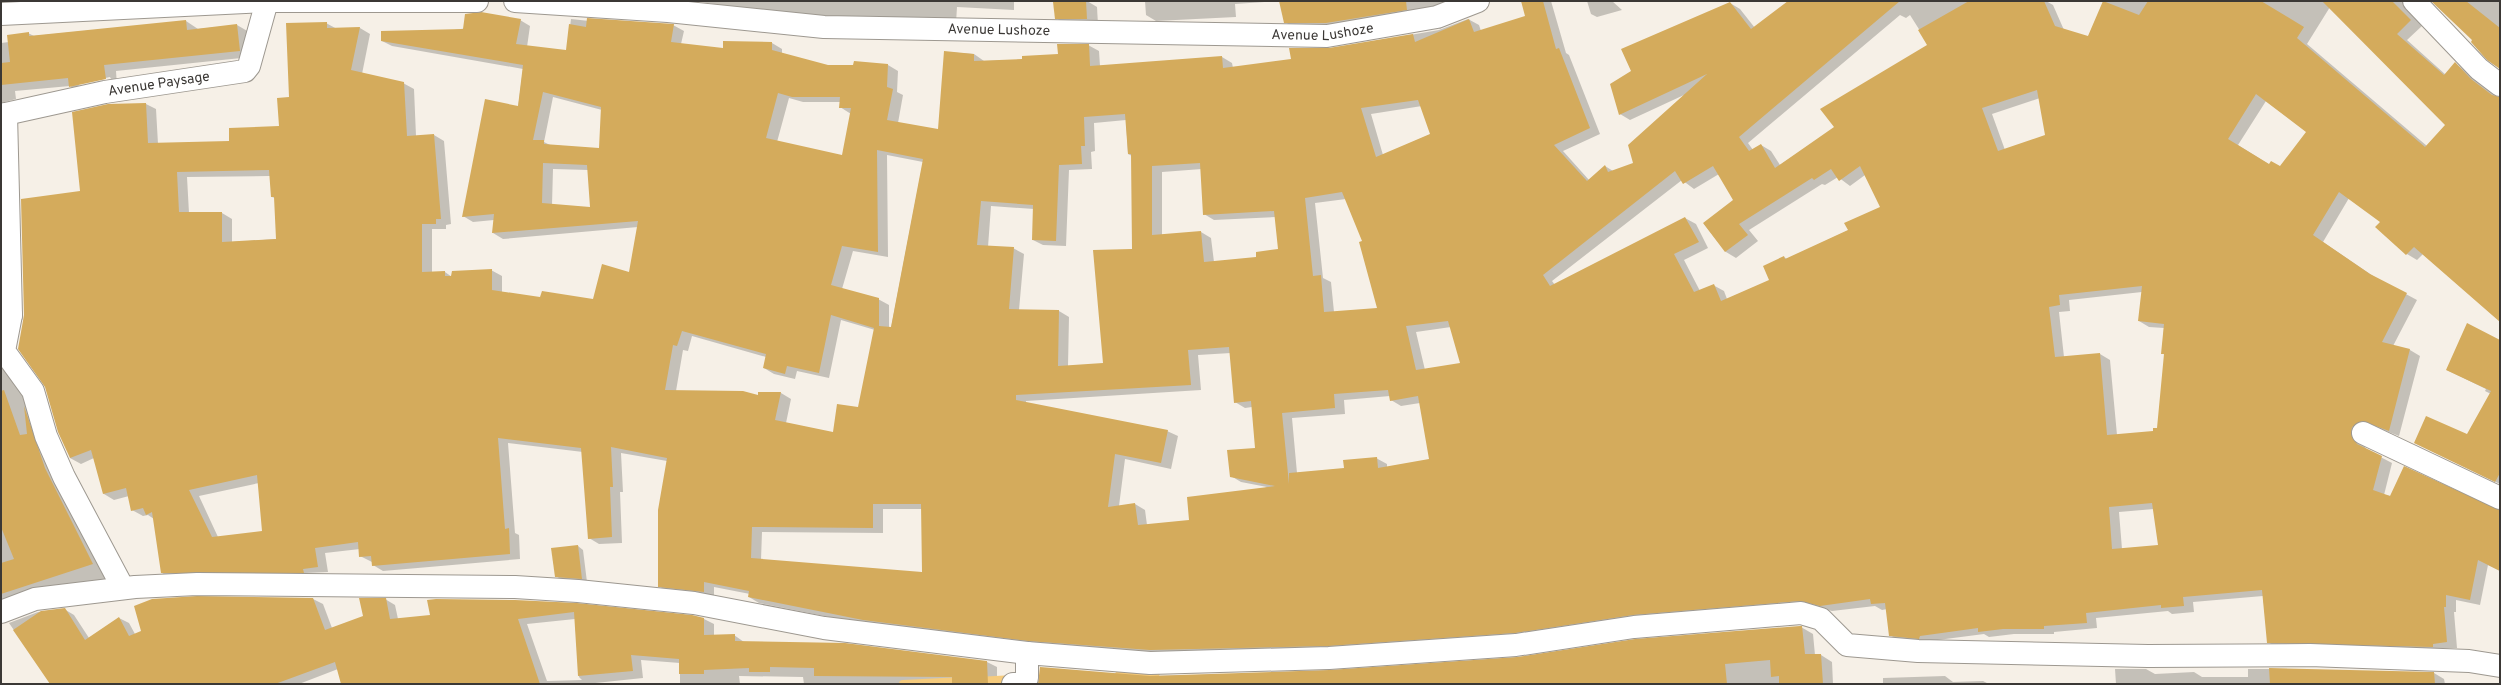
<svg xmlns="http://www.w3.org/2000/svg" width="2501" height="685" font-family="Overpass,sans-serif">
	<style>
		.shadow { fill: #0003; fill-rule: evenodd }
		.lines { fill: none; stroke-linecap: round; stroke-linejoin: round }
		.stream { stroke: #f6cb7c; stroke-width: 8 }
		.building { fill: #d4ab5c; fill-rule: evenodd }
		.minor-casing { stroke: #9d9890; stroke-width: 24 }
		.minor { stroke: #fff; stroke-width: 22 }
		.labels { text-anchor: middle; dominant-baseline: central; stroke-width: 3.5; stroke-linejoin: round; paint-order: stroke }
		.street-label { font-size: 14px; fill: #3b3835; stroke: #f6f0e7 }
	</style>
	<rect width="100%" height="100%" fill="#f6f0e7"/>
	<g class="shadow">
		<path d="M1,1H35V5L1,9Z"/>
		<path d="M693,1H1014V10L957,7L956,23L811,18Z"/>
		<path d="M1054,1H1087L1097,7L1098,25H1067L1056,18Z"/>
		<path d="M1145,1H1468L1337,29L1295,28L1285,22L1280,1L1235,4L1236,17L1156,21L1146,15Z"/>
		<path d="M1522,1H1551L1566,53L1569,55L1600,134L1563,151L1589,180L1605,166L1613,171L1634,164L1684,95L1630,120L1620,114L1730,3L1740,9L1755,28L1806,1H2046L2053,5L2064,30L2088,37L2104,1H2414L2423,25L2407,40L2446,75L2455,63L2500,99V321L2423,254L2417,260L2407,254L2381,222L2349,198L2323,242L2376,278L2417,300L2393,346L2410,350L2420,356L2399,436L2373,426L2360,440L2367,450L2392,463L2384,495L2500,511V571L2488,565L2480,605L2456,600V612H2454L2457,648H2278L2268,642L2263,596L2193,602L2194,612L2172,614L2168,611L2096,618L2097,628L2054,632V634H2014L1989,637L1984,634L1930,641H1900L1890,635L1887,609L1882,610L1875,606L1832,611L1811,606L1526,638L1161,656L1039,646L874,626L759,603L749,597L750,594L714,587V597L669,592L659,586L667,461L621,453L623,492H620L622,543L599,544L589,538L583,452L508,443L515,533L519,535L520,559L383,571L373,565L372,562L360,556V549L325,553L328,572L172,579L162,573L154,519L148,515L143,516L132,510L129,496L114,500L104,494L94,458L81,464L70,458L81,192L146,104L156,109L158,144L230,142L280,127L290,98L326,23L337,29L360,28L370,34L362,74L403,83L414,89L416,136L434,135L444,141L451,224L446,225V229H432V273L445,272L452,277L491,270L502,276V292L541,298L593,300L630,273L638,227L503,239L493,233L494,220L473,222L463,216L518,108L523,69L392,46L382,41L520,20L530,26L527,47L567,51L571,19L626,25H673L684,31L681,44L723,49L724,42L772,43L782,49V54L827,66L888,65L898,71L897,92L903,95L898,123L939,130L945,52L974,54L984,61L1023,60L1059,55L1088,45L1099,51L1100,66L1222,57L1232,63L1233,68L1292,60L1329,49L1439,30L1468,19L1479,25L1481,31L1527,17ZM2330,7L2446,125L2427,146L2307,44ZM1900,15L1906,18L1910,15L1929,45L1836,127L1780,165L1771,151L1761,145L1753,150L1748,143ZM553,97L602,110L600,149L550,145L544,142ZM789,98L803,102H840V107L851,114L843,156L777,142ZM2040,98L2046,136L2005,150L1992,114ZM2266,101L2307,132L2280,167L2270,165L2238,145ZM1422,106L1431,134L1383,155L1371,114ZM1126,120L1128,154L1132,156L1133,250L1104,364L1068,366L1069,317L1059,311L1019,310L1024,254L1013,248L988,247L991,206L1034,209L1033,240L1043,245L1066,246L1069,170L1092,169L1091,152L1095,151L1094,123ZM887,155L923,162L891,328L889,327V305L878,299L842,289L853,251L888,257ZM553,169L588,170L592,208L552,205ZM1202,169L1204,214L1214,220L1276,217L1279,250L1258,258L1214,262L1211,238L1201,232L1162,235V172ZM1719,174L1735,201L1704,224L1726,252L1736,258L1758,241L1749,230L1822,184L1825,185L1838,177L1850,186L1865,175L1881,207L1849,230L1787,259L1784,257L1771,280L1727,299L1724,291L1713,285L1700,291L1684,260L1708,248L1696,224L1685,218L1555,285L1552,281L1682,180L1694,189ZM270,176L272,197L275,198L278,239L232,242V219L222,213H189L187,177ZM1346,199L1364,242L1378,309L1334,312L1331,282L1323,278L1315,203ZM2142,292L2139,321L2149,327L2164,328L2162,353L2165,355L2158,428L2154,432L2117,435L2110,360L2100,354L2064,357L2059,312L2070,311L2069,300ZM841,320L875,330L859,408L834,433L786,423L791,399L781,393H759L758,396L676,391L683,350L688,351L692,336L766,357L764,368L774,374L795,379L797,371L829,378ZM1451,327L1461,364L1425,370L1416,332ZM1231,353L1235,402L1245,408L1252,407L1256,449L1231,476L1241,482L1267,487L1190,521L1147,525L1145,510L1135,504L1119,506L1125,459L1171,469L1178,436L1167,431L1026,403V401L1201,390L1198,355ZM1390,396L1391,400L1401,406L1420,403L1430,460L1387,468V464L1376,458L1345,469L1297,473L1292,418L1345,414L1344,400ZM259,483L263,532L218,537L199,496ZM883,509H922L923,573L761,560L762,532L883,533ZM2154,509L2160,546L2122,549L2119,512Z"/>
		<path d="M1587,1H1612L1622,10L1597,17L1591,14Z"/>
		<path d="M2432,1H2500V68L2474,40Z"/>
		<path d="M186,21L198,29L237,25L249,32L251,57L116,71L117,86L82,93L70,86L15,91L16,99L1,103V43L9,42L28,33L34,36ZM110,77L111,79L79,86L78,84Z"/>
		<path d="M1,332L109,582L1,606Z"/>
		<path d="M2500,341V484L2415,443L2468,435L2491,394L2485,391L2486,389L2447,370Z"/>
		<path d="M578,546L583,550L587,582L562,580L556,576Z"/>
		<path d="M313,599L323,604L332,628L364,617L385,599L395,605L398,619L431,616L428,601L692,616L704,619L714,624V636L734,635L744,642L987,662L997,667V684L921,681V684H804L803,677L739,676L740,684H680V663L641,660L643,678L586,684H342L338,669L299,684H51L9,623L38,612L64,609L74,615L89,638L119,618L129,623L135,634ZM575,619L579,677L582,680L547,681L527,624Z"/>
		<path d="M1801,627L1813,634L1815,655H1821L1832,662L1833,684H1039L1150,676L1329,672L1517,658Z"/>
		<path d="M2115,669H2146L2155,674L2194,672L2202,677H2248V669H2269L2434,673L2444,679L2445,684H2116Z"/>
		<path d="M1945,676L1953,682L1983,681L1989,684H1883V678Z"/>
	</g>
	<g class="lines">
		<g class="stream">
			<path d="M1119,675L1156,673"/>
			<path d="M977,681L1014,679"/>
			<path d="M903,684L962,681"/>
		</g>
	</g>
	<g class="building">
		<path d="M1086,1L1087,19H1055L1053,2Z"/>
		<path d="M1279,1H1406L1407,10L1326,23H1284Z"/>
		<path d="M1521,1H1543L1556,49L1559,48L1590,128L1554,145L1587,181L1605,165L1608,172L1633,163L1628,145L1707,74L1619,115L1610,84L1631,71L1621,49L1730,2L1751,29L1788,1H1900L1739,137L1749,151L1761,144L1775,168L1834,127L1820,109L1927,45L1918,30L1969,1H2044L2055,26L2088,36L2103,1L2139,15L2148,1H2261L2304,27L2297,38L2425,147L2445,125L2322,1H2392L2411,20L2397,34L2444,75L2455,62L2471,79L2492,95L2500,97V322L2414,247L2406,255L2375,227L2380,222L2339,192L2313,235L2370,274L2407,293L2382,342L2410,349L2389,431L2362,421L2352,427L2351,434L2357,444L2382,456L2373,490L2390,496L2404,466L2500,510V571L2478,560L2470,600L2446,595V607H2444L2447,642L2433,644V647L2267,643L2262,590L2183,597L2184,606L2161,608V605L2086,613L2087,623L2044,626V629H2003L1978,632V628L1920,636L1919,639L1889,636L1885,603L1871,604L1870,599L1820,606L1800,601L1633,615L1515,633L1328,646L1150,650L1028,641L863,620L748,597L749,591L704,582V592L658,587V510L667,458L611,447L613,487H610L612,537L588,539L581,448L498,438L505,529L509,528L510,554L372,566L371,556L359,557L358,542L315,548L318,567L303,569L304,573H161L152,512L146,515L143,508L131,511L126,488L103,494L91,450L70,458L58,432L45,387L18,349L24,315L21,199L80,191L72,112L108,104L146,103L148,143L229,141V128L279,126L277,98L289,97L286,23L327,22V28L360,27L351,70L404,82L407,136L434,134L441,219H436V224H422V272L445,271V276H451L452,271L492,269V290L540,297L542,291L593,299L602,264L629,272L638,221L492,233L494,214L462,217L485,99L518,106L523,65L381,41V31L463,29L465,14L481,12L521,19L516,44L566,50L569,24L586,27L587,18L674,24L671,42L723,48V41L772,42V50L828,65H853L854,61L888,64L887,87L893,89L887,120L938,129L944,51L974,54V61L1022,59V56L1058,54L1057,44H1089L1090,66L1222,56L1223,68L1291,59L1289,48H1329L1413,34L1415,42L1469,19L1474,32L1525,16ZM2037,90L2045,135L1998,151L1982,108ZM543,92L601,107L599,148L544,144V140H533ZM778,93L792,97H840L839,108H851L842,155L766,138ZM2256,94L2306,132L2280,166L2271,161L2269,164L2228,139ZM1418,100L1430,134L1376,157L1361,108ZM1125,114L1128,154H1131L1132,249L1093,250L1103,363L1058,366L1059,310L1009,309L1014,247L977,245L981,201L1033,205L1032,240L1056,241L1059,165L1082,164L1081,146H1085L1084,117ZM877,150L923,159L891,327L879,326V298L831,285L842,246L878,252ZM543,163L587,165L590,207L542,203ZM1200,163L1203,215L1274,211L1278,249L1256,252V257L1204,262L1201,231L1152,235V166ZM1713,166L1733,200L1703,223L1725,252L1748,235L1739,224L1812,178L1814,180L1831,169L1839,181L1860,166L1880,207L1844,223L1848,230L1785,259L1784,256L1763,266L1769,280L1721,301L1714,284L1694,292L1674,254L1699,242L1685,217L1550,286L1543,275L1675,171L1683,184ZM269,170L271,197H274L276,239L222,242V212H179L177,172ZM1342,192L1362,241L1359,242L1377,308L1324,312L1321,275L1313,276L1305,198ZM2142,286L2138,321L2164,324L2161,354H2164L2157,428H2153V431L2107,435L2100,353L2055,357L2049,307L2060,305L2059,295ZM831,315L874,328L858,407L837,404L833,432L775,420L781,392H758V395L743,391L665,390L673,345L677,346L682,331L766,354L763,368L785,374L787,366L819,373ZM1448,321L1460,363L1416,370L1406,326ZM1229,347L1234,403L1251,401L1255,448L1227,450L1230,477L1275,486L1187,497L1189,520L1138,525L1135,503L1108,507L1115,454L1161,463L1168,430L1016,400V395L1191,385L1188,350ZM1388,390L1390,401L1418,396L1429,459L1378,468L1377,457L1343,460L1344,468L1289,473V484L1282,413L1335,408L1334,394ZM257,475L262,531L212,537L189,490ZM2152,503L2158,545L2112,549L2109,507ZM873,504H921L922,572L751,558L752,527L873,528Z"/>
		<path d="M2431,1H2466L2500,28V69L2487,60L2471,42L2472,40Z"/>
		<path d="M186,20L187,30L237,24L240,51L104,65L106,79L69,87L68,78L1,85V63L10,62L7,35L29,32V36Z"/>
		<path d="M2467,323L2500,340V473L2495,482L2414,443L2426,416L2467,434L2491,391L2446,370Z"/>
		<path d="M4,390L20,435L27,434L24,406L45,468L93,564L1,594V563L14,559L1,527V391Z"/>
		<path d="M578,545L582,579L555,577L551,548Z"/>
		<path d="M197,596L313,598L325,630L363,616L359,598H386L390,619L430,615L427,600L436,599L515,600L577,603L692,615L704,618V635L735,634V641L845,643L987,661L988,684H952V677L814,676V668L770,667V672H749V668L704,670V674H679V659L631,655L633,671L578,676L574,612L518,619L540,684H341L335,662L275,684H50L13,630L41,611L65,608L85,640L119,617L129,636L141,631L134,606L152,599Z"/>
		<path d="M1800,626H1802L1805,654H1821L1823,684H1779V676L1771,677L1770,660L1725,664L1727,684H1038L1040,667L1150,676L1329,670L1517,657L1635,639Z"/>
		<path d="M2269,668L2434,672L2435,684H2270Z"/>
	</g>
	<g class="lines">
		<defs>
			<g id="minor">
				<path id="s1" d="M515,1L668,11L824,27L1327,36L1437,17L1478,1"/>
				<path d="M2414,1L2479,69L2500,85"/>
				<path d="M1,14L267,1H477"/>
				<path id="s2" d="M1,115L105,92L245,71L249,66L267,1"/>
				<path d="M11,315L4,351L33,391L46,436L64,477L123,588"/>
				<path d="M1,319L11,315L6,114"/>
				<path d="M2363,433L2500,498"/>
				<path d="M1,612L35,599L135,587L197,584L515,587L578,591L694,603L824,628L1027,653"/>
				<path d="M1013,684H1021L1027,678V653L1150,663L1329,658L1516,645L1634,627L1801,613L1821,619L1847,645L1918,651L2148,656L2310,655L2469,661L2500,666"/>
			</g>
		</defs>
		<use href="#minor" class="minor-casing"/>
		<use href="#minor" class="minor"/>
	</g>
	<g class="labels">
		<g class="street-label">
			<text stroke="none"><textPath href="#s1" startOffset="485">Avenue Lushoze</textPath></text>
			<text stroke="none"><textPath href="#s1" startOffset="809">Avenue Lushoze</textPath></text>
			<text stroke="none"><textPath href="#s2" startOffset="161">Avenue Paysage</textPath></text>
		</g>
	</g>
	<rect width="2501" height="685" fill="none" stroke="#3b3835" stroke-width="4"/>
</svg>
